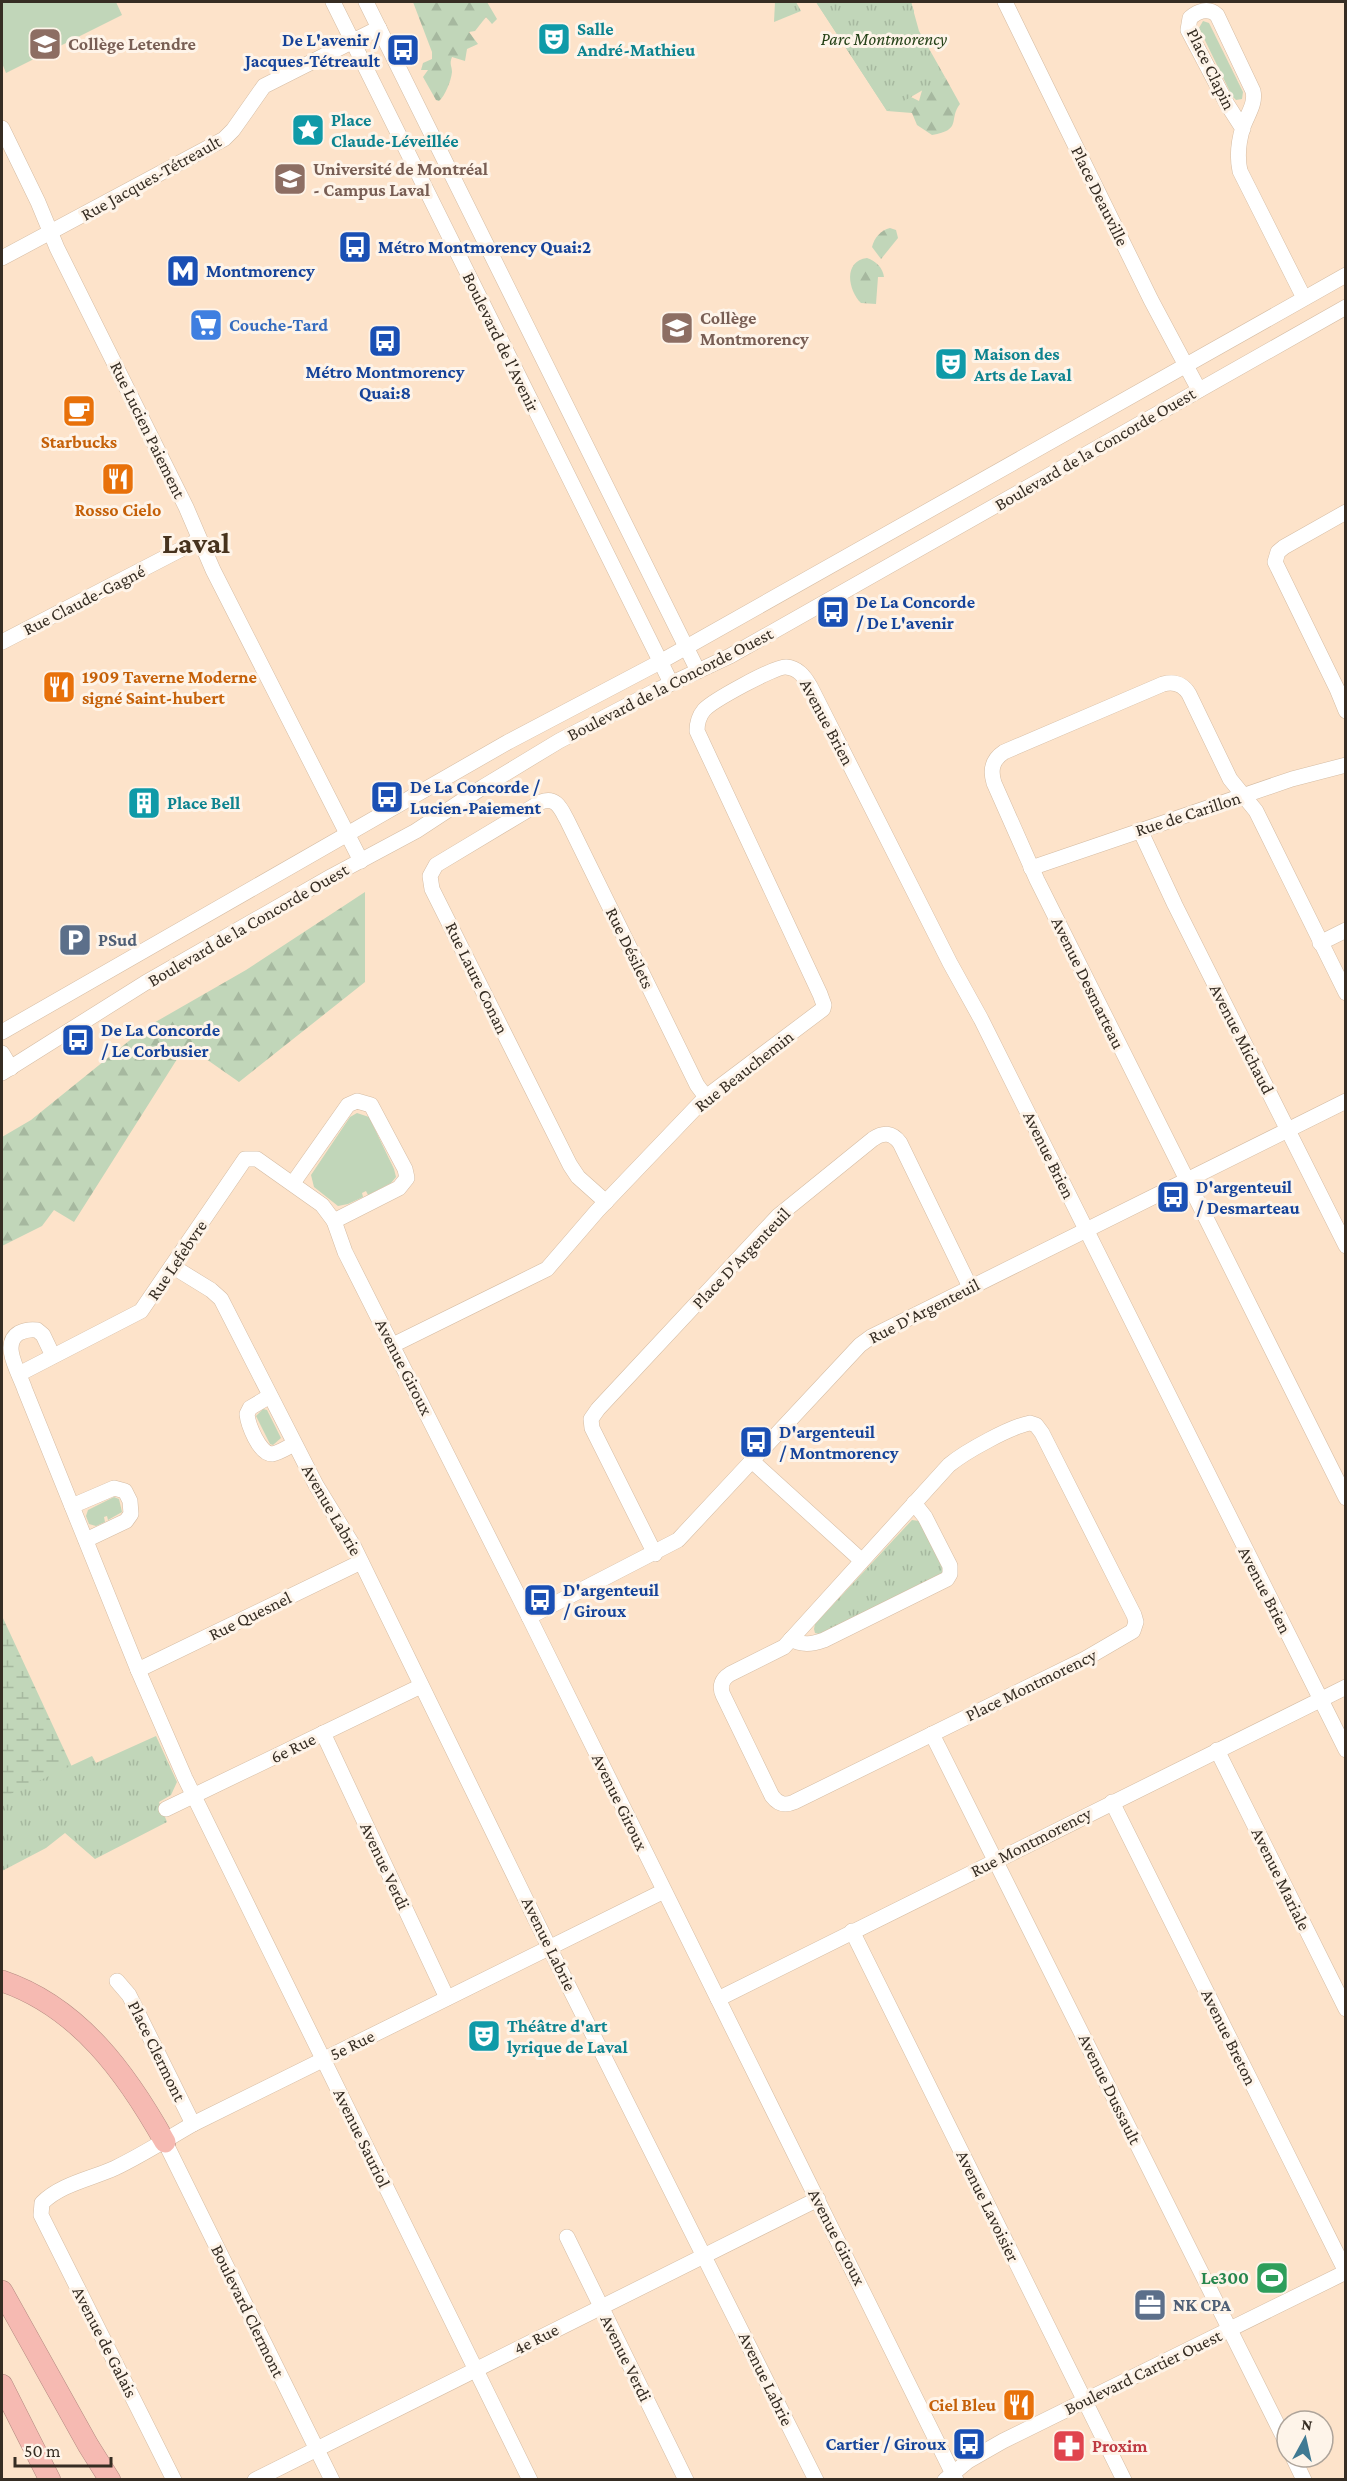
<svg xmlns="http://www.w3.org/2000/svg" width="1347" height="2481" font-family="'Crimson Pro',serif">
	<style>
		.grass { fill: #c1d6b9 }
		.forest { fill: url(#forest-firs) }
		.wetland { fill: url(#wetland-marsh) }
		.park { fill: url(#park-tufts) }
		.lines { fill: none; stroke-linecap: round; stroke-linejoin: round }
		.minor-casing { stroke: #d5bca3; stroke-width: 16 }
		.highway-casing { stroke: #b38980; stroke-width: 22 }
		.minor { stroke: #fff; stroke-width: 15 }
		.highway { stroke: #f6bab2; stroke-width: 21 }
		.labels { text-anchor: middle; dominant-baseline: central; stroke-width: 6; stroke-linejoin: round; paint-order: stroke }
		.culture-label { font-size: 18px; font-weight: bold; fill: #0d838f; stroke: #fef4e9; text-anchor: start }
		.park-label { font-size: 18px; font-style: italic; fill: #254218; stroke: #fef4e9 }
		.transit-label { font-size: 18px; font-weight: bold; fill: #164399; stroke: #fef4e9; text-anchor: start }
		.education-label { font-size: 18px; font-weight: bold; fill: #785e54; stroke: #fef4e9; text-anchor: start }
		.street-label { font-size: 18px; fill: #362d23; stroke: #fef4e9 }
		.shop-label { font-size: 18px; font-weight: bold; fill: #366cbe; stroke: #fef4e9; text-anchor: start }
		.food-label { font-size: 18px; font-weight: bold; fill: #c56008; stroke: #fef4e9 }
		.service-label { font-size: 18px; font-weight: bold; fill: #4e5e75; stroke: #fef4e9; text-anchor: start }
		.leisure-label { font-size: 18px; font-weight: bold; fill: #27864d; stroke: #fef4e9; text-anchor: end }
		.health-label { font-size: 18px; font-weight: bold; fill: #be3a42; stroke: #fef4e9; text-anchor: start }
		.town-label { font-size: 30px; font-weight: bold; fill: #47331e; stroke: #fef4e9 }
	</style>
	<defs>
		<pattern id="forest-firs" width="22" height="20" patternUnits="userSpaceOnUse" patternTransform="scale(1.5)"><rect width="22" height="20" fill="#c1d6b9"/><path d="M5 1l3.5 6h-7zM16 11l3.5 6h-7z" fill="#a6b89f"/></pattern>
		<pattern id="wetland-marsh" width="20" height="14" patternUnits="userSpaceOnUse" patternTransform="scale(1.5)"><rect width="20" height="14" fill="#c1d6b9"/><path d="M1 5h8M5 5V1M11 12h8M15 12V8" fill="none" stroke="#a6b89f"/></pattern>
		<pattern id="park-tufts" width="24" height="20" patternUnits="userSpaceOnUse" patternTransform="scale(1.5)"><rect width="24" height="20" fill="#c1d6b9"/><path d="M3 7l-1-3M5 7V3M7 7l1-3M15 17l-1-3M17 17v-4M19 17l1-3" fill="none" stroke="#a6b89f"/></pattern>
	</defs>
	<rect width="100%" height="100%" fill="#fde3ca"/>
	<g class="grass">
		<path d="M2,2H116L122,15L6,73L2,63Z"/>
		<path d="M1203,21L1209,23L1243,92L1242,99L1236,100L1232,96L1199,28Z"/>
		<path d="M357,1113L369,1117L394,1169L396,1177L391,1183L368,1195L366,1191L362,1193L363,1197L348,1204L338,1206L314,1187L311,1175L350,1117Z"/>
		<path d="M263,1409L267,1410L281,1438L273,1445L270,1444L256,1416Z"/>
		<path d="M114,1497L119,1499L122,1512L108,1520L107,1516L104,1517L105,1522L96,1526L89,1524L86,1516L88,1510Z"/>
	</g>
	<g class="forest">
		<path d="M413,2H487L497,19L492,24L486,17L475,31L469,32L478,44L467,49L465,61L452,57C449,64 452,66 452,72C451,81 445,96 439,101L436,100L423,77L428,70H421L423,63L432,59V52Z"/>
		<path d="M816,2H911L914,11L911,97L919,101L923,87L945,77L960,104C948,119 963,130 932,135L917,125L912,113L887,111Z"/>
		<path d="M890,228L896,230L898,238L881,259L872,247C874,238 881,230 890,228Z"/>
		<path d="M867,258C876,261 883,268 884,277H878L876,304L861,303C848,290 843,261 867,258Z"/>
		<path d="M365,892V982L239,1082L186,1045L74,1222L54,1210L42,1226L2,1246V1137L31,1120L145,1028L246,970Z"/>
	</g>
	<path class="wetland" d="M2,1616L79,1782L2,1866Z"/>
	<g class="park">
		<path d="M775,2H796L801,11L774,22Z"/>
		<path d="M816,2H911L919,31L945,77L887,111Z"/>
		<path d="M912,1520L919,1521L943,1567V1573L823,1635L815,1633L814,1629L815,1624Z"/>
		<path d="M156,1736L177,1782L171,1795L159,1802L167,1822L95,1859L65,1833L46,1848L2,1871V1798L92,1756L96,1763Z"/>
	</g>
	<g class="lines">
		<defs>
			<g id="minor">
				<path d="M333,2L671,683"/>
				<path d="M366,2L698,671"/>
				<path d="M1005,2L1151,300L1199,390"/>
				<path d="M2,128L38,202L57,248L186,507L213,570L361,861"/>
				<path d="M1243,129L1227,104L1188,30L1190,18C1198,11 1208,7 1217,15L1253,91C1256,104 1247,115 1243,127C1239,140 1237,157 1240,171L1304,298"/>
				<path d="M2,258L224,139L233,130L264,86L379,28"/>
				<path d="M1346,512L1284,547L1278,552L1275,562L1337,689L1346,711"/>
				<path d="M2,642L199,540"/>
				<path d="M1140,830L1175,905L1346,1246"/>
				<path d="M1031,868L1292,779L1346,765"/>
				<path d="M1320,943L1346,930"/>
				<path d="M1346,993L1256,811L1230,779L1189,694C1183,684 1174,681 1163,684L1004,752C992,760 990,770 994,783L1037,880L1346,1498"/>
				<path d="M2,1032L508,742L660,662L1346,275"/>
				<path d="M2,1053L11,1068"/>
				<path d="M2,1073L145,983L332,876L416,831L483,787L559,741L653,692L730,656L1346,307"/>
				<path d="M293,1183L348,1105L357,1101L371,1105L405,1169L407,1178L399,1188L334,1221"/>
				<path d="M606,1202L578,1177L570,1165L432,889L430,876L436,865L541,802C556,796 561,809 567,820L697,1085L706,1097"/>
				<path d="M172,1266L211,1290L221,1299L316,1485L354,1547L549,1947L816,2480"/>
				<path d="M393,1345L547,1269L597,1211L706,1097L823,1009L824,1005L820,994L697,731C697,723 699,716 704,710C712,701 775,666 786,667C798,668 804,676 810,686L950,963L981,1019L1346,1750"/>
				<path d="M53,1356L43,1335L37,1330C30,1329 25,1330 19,1333C0,1344 20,1374 25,1390L138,1670L185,1778L530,2480"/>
				<path d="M19,1374L141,1311L245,1159H257L322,1205L334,1221L345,1252L529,1617L956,2480"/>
				<path d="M270,1396L250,1408L247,1414C248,1424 259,1454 272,1454C279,1453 288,1447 294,1444"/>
				<path d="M1030,1423L1036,1425L1042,1433L1134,1615L1136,1622L1133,1631L1085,1659L794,1802C785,1806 778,1804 772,1796L723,1695C719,1686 722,1679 730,1674L784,1647L949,1465C966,1451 1010,1427 1030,1423Z"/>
				<path d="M752,1461L861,1560"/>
				<path d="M72,1506L114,1488L125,1491L130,1501L131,1514L126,1521L86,1540"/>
				<path d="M655,1554L592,1428L591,1419L598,1409L778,1216L873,1139C883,1132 892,1132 900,1143L970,1287"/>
				<path d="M529,1617L678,1540L860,1345L871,1337L1346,1101"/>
				<path d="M791,1639C802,1646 813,1644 824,1640L947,1579L950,1574V1566L925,1517L914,1503"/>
				<path d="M138,1670L361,1562"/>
				<path d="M323,1733L447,1998"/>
				<path d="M932,1734L1287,2444"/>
				<path d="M1217,1750L1346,2009"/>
				<path d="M1112,1802L1346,2272"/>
				<path d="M166,1809L421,1686"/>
				<path d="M852,1931L1124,2480"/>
				<path d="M117,1981L129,1995L193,2124"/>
				<path d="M718,1999L1346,1687"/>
				<path d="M165,2142L332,2480"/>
				<path d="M567,2237L686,2480"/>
				<path d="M1293,2457L1304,2480"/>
				<path d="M174,2480L41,2215L42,2203C61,2184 91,2179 115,2168C142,2155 167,2139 193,2124L664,1891"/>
				<path d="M255,2480L818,2199"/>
				<path d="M945,2480L968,2461L1003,2441L1346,2272"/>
			</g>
			<g id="highway">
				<path d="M2,1981C79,2007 127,2074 165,2142"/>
				<path d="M2,2291L88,2445L110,2480"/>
				<path d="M2,2385L50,2480"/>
			</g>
		</defs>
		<use href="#minor" class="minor-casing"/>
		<use href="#highway" class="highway-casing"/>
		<use href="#minor" class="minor"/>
		<use href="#highway" class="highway"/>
	</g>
	<defs>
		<symbol id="theatre-square" viewBox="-11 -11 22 22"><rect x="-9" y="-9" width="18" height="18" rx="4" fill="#0f9aa8" stroke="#fef4e9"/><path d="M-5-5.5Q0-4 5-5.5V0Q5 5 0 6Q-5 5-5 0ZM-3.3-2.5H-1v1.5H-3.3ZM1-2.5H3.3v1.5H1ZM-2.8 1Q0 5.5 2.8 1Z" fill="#fff"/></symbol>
		<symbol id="school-square" viewBox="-11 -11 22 22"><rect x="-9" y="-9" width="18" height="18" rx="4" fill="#8d6e63" stroke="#fef4e9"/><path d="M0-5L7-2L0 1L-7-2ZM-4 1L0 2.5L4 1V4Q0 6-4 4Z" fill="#fff"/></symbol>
		<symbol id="bus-square" viewBox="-11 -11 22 22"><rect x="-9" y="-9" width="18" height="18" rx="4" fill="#1a4fb4" stroke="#fef4e9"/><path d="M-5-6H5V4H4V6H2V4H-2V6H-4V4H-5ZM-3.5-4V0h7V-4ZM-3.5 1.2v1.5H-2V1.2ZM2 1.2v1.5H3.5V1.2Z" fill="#fff"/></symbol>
		<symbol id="sight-square" viewBox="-11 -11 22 22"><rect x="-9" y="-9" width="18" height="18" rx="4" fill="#0f9aa8" stroke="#fef4e9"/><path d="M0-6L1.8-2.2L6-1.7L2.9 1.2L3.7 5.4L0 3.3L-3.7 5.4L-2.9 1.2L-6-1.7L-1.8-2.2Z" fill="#fff"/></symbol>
		<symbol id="university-square" viewBox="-11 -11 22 22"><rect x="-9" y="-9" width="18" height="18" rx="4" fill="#8d6e63" stroke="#fef4e9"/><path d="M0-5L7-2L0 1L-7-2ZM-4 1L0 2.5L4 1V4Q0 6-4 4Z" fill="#fff"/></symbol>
		<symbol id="metro-square" viewBox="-11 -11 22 22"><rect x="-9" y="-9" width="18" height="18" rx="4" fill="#1a4fb4" stroke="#fef4e9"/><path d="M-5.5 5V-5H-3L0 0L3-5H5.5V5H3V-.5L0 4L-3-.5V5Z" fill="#fff"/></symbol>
		<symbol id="supermarket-square" viewBox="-11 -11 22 22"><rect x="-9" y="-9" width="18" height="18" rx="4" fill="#3f7fe0" stroke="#fef4e9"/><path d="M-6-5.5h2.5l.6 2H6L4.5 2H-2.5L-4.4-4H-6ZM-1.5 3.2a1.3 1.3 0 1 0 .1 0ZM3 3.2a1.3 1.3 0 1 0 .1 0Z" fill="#fff"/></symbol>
		<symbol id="cafe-square" viewBox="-11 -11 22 22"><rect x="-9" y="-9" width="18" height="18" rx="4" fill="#e8710a" stroke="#fef4e9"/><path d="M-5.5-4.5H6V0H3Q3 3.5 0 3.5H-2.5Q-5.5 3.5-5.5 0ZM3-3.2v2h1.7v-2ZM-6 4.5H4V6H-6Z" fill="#fff"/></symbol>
		<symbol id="restaurant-square" viewBox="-11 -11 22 22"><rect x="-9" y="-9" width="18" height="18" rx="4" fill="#e8710a" stroke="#fef4e9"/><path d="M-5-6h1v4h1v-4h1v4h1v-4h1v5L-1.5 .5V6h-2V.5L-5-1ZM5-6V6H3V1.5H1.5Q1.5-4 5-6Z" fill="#fff"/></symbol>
		<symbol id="building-square" viewBox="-11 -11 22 22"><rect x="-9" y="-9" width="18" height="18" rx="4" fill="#0f9aa8" stroke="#fef4e9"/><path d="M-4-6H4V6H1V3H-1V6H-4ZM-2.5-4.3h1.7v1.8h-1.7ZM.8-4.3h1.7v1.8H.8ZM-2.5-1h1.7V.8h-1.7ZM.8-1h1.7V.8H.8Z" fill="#fff"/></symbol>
		<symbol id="parking-square" viewBox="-11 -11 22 22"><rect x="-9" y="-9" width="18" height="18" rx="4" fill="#5c6f8a" stroke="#fef4e9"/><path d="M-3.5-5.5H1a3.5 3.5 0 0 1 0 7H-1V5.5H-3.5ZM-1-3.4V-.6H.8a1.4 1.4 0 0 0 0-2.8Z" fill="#fff"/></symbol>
		<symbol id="stadium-square" viewBox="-11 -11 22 22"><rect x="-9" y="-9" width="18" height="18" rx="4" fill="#2e9e5b" stroke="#fef4e9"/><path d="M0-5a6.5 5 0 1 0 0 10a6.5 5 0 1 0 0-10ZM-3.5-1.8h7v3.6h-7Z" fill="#fff"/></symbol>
		<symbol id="office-square" viewBox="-11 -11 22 22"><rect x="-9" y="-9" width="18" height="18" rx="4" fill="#5c6f8a" stroke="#fef4e9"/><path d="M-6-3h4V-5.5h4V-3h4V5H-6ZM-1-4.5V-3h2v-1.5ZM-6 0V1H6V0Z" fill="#fff"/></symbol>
		<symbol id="pharmacy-square" viewBox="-11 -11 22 22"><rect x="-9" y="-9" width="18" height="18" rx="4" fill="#e0444e" stroke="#fef4e9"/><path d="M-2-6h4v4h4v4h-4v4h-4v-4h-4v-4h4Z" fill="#fff"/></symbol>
	</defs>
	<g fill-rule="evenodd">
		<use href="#theatre-square" x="535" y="20" width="38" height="38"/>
		<use href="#school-square" x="26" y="25" width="38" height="38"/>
		<use href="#bus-square" x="384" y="31" width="38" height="38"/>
		<use href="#sight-square" x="289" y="111" width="38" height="38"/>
		<use href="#university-square" x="271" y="160" width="38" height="38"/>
		<use href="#bus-square" x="336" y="228" width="38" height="38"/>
		<use href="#metro-square" x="164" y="252" width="38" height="38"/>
		<use href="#supermarket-square" x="187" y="306" width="38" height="38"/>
		<use href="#university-square" x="658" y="309" width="38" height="38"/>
		<use href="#bus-square" x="366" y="322" width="38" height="38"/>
		<use href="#theatre-square" x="932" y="345" width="38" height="38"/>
		<use href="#cafe-square" x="60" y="392" width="38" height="38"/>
		<use href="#restaurant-square" x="99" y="460" width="38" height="38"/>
		<use href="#bus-square" x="814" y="593" width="38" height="38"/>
		<use href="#restaurant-square" x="40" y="668" width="38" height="38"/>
		<use href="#bus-square" x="368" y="778" width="38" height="38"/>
		<use href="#building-square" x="125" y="784" width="38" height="38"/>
		<use href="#parking-square" x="56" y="921" width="38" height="38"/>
		<use href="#bus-square" x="59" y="1021" width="38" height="38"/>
		<use href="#bus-square" x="1154" y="1178" width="38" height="38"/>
		<use href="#bus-square" x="737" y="1423" width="38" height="38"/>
		<use href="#bus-square" x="521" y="1581" width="38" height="38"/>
		<use href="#theatre-square" x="465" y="2017" width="38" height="38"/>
		<use href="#stadium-square" x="1253" y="2259" width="38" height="38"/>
		<use href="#office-square" x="1131" y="2286" width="38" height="38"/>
		<use href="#restaurant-square" x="1000" y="2386" width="38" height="38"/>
		<use href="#bus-square" x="950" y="2425" width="38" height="38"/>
		<use href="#pharmacy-square" x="1050" y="2427" width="38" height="38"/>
	</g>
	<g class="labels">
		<g class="culture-label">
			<text x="577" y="29">Salle<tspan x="577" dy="21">André-Mathieu</tspan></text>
			<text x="331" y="120">Place<tspan x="331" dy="21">Claude-Léveillée</tspan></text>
			<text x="974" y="354">Maison des<tspan x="974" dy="21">Arts de Laval</tspan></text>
			<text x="167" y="803">Place Bell</text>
			<text x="507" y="2026">Théâtre d'art<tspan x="507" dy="21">lyrique de Laval</tspan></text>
		</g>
		<g class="park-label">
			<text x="884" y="39">Parc Montmorency</text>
		</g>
		<g class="transit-label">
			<text x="380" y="40" text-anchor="end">De L'avenir /<tspan x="380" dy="21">Jacques-Tétreault</tspan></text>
			<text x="378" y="247">Métro Montmorency Quai:2</text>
			<text x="206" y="271">Montmorency</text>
			<text x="385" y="372" text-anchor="middle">Métro Montmorency<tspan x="385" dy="21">Quai:8</tspan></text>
			<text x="856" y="602">De La Concorde<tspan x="856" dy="21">/ De L'avenir</tspan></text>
			<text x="410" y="787">De La Concorde /<tspan x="410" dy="21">Lucien-Paiement</tspan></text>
			<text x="101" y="1030">De La Concorde<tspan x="101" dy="21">/ Le Corbusier</tspan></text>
			<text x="1196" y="1187">D'argenteuil<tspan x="1196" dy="21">/ Desmarteau</tspan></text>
			<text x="779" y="1432">D'argenteuil<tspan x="779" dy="21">/ Montmorency</tspan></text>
			<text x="563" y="1590">D'argenteuil<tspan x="563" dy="21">/ Giroux</tspan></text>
			<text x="946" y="2444" text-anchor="end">Cartier / Giroux</text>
		</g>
		<g class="education-label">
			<text x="68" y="44">Collège Letendre</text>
			<text x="313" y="169">Université de Montréal<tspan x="313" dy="21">- Campus Laval</tspan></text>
			<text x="700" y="318">Collège<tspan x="700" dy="21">Montmorency</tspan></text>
		</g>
		<g class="street-label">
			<text transform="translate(1211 69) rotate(64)">Place Clapin</text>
			<text transform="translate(151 178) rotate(-29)">Rue Jacques-Tétreault</text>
			<text transform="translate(1100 196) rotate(64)">Place Deauville</text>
			<text transform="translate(501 342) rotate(64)">Boulevard de l'Avenir</text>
			<text transform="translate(148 430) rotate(64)">Rue Lucien Paiement</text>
			<text transform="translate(1095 449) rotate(-30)">Boulevard de la Concorde Ouest</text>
			<text transform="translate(84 600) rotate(-27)">Rue Claude-Gagné</text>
			<text transform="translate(670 684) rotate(-27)">Boulevard de la Concorde Ouest</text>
			<text transform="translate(827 722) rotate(62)">Avenue Brien</text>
			<text transform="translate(1188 814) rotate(-18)">Rue de Carillon</text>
			<text transform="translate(248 925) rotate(-30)">Boulevard de la Concorde Ouest</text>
			<text transform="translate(630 948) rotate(64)">Rue Désilets</text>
			<text transform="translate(477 978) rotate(64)">Rue Laure Conan</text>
			<text transform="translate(1088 983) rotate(64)">Avenue Desmarteau</text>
			<text transform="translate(1242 1039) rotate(63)">Avenue Michaud</text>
			<text transform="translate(744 1071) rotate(-38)">Rue Beauchemin</text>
			<text transform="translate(1049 1155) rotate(64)">Avenue Brien</text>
			<text transform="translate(741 1258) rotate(-46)">Place D'Argenteuil</text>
			<text transform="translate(177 1260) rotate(-56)">Rue Lefebvre</text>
			<text transform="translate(924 1311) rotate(-27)">Rue D'Argenteuil</text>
			<text transform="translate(404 1367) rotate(63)">Avenue Giroux</text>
			<text transform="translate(332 1510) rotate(60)">Avenue Labrie</text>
			<text transform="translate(1265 1590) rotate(63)">Avenue Brien</text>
			<text transform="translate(250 1616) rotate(-26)">Rue Quesnel</text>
			<text transform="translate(1031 1685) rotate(-26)">Place Montmorency</text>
			<text transform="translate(293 1748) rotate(-26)">6e Rue</text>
			<text transform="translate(620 1802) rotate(64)">Avenue Giroux</text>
			<text transform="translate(1031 1842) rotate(-27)">Rue Montmorency</text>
			<text transform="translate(385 1866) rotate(65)">Avenue Verdi</text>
			<text transform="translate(1281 1879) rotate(64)">Avenue Mariale</text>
			<text transform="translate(549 1944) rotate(64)">Avenue Labrie</text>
			<text transform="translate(1229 2037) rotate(64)">Avenue Breton</text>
			<text transform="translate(352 2045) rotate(-26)">5e Rue</text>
			<text transform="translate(157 2051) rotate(64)">Place Clermont</text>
			<text transform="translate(1110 2089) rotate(64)">Avenue Dussault</text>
			<text transform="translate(362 2138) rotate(64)">Avenue Sauriol</text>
			<text transform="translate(988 2206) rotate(64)">Avenue Lavoisier</text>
			<text transform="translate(837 2237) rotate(63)">Avenue Giroux</text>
			<text transform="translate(248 2311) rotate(64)">Boulevard Clermont</text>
			<text transform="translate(536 2339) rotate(-27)">4e Rue</text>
			<text transform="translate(105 2342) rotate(63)">Avenue de Galais</text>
			<text transform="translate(626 2358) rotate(64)">Avenue Verdi</text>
			<text transform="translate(1143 2372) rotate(-26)">Boulevard Cartier Ouest</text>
			<text transform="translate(766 2379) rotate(64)">Avenue Labrie</text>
		</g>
		<g class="shop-label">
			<text x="229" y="325">Couche-Tard</text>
		</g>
		<g class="food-label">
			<text x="79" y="442">Starbucks</text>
			<text x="118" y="510">Rosso Cielo</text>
			<text x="82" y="677" text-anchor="start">1909 Taverne Moderne<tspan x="82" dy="21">signé Saint-hubert</tspan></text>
			<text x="996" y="2405" text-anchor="end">Ciel Bleu</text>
		</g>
		<g class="service-label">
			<text x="98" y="940">PSud</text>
			<text x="1173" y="2305">NK CPA</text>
		</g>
		<g class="leisure-label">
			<text x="1249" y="2278">Le300</text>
		</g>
		<g class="health-label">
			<text x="1092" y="2446">Proxim</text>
		</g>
		<g class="town-label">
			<text x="196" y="542">Laval</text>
		</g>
	</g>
	<rect width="1347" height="2481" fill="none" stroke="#362d23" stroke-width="6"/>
	<g transform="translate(1305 2439) rotate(8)"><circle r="28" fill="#fef4e9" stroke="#aea49a" stroke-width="1.5"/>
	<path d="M0-4.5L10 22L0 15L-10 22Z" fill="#407a93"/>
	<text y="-9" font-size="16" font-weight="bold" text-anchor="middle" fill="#362d23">N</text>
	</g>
	<path d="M15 2457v9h96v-9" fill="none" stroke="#362d23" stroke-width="3"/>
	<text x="24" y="2457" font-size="18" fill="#362d23" stroke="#fef4e9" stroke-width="4.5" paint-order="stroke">50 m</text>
</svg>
